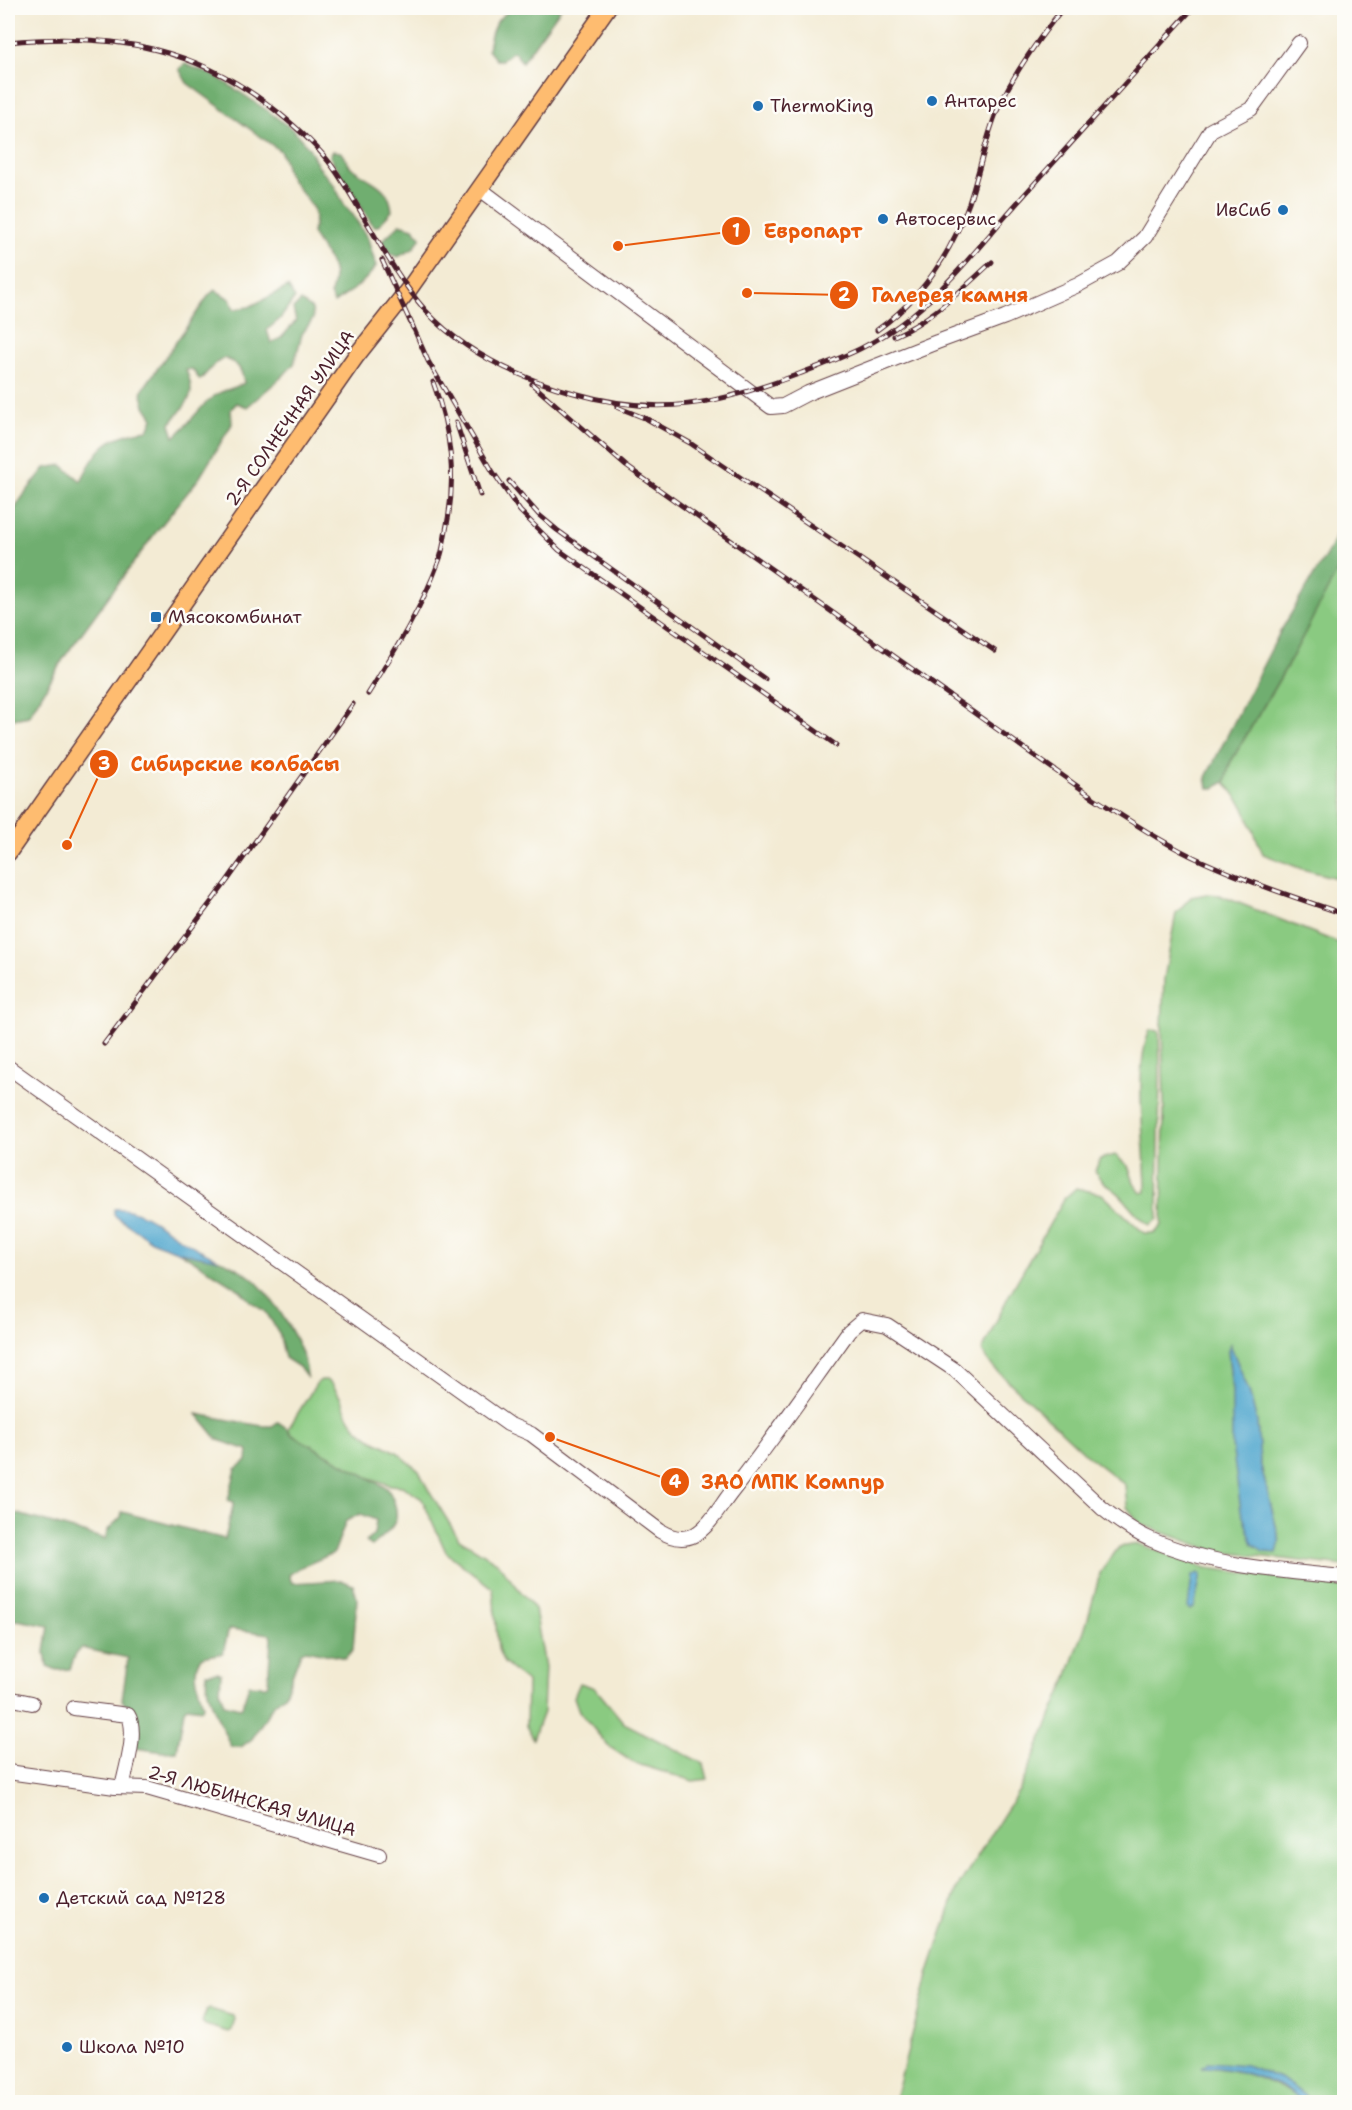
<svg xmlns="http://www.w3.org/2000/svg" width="1352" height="2110" font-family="'Shantell Sans',sans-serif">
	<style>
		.green { fill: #8aca81; stroke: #6a7456; stroke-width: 1.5; fill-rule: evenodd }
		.forest { fill: #6fae6f; stroke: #5c664d; stroke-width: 1.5; fill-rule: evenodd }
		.water { fill: #53a8cf; stroke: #4e647d; stroke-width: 1.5 }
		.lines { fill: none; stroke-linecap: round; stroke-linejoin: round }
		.minor-casing { stroke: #633e44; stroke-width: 16 }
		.major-casing { stroke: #633e44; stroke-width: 19 }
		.minor { stroke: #fff; stroke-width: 14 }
		.major { stroke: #febc70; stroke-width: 16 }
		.rail-casing { stroke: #4a1f2b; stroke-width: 5 }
		.rail { stroke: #fdfcf7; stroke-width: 3; stroke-dasharray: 9; stroke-linecap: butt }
		.poi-dot { fill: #1f6fb2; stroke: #fdfcf7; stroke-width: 2 }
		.labels { text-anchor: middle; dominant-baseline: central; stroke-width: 5; stroke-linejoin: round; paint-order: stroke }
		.poi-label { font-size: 18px; fill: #4a1f2b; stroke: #fdfcf7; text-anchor: start }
		.street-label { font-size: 18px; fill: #4a1f2b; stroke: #fdfcf7 }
		.leader { fill: none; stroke: #e8590c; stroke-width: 2 }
		.callout-dot { fill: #e8590c; stroke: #fdfcf7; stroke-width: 2 }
		.mark-label { font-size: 18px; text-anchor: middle; font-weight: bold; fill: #fff }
		.callout-label { font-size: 20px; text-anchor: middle; font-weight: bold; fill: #e8590c; stroke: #fdfcf7; stroke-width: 5; stroke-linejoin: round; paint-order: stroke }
	</style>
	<rect width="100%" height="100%" fill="#fdfcf7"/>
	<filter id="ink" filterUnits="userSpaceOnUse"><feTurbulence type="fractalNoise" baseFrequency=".0167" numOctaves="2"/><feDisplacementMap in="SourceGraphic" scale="12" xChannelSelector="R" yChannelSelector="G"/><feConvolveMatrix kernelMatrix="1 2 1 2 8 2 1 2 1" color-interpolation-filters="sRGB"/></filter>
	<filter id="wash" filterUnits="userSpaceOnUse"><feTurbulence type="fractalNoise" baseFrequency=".008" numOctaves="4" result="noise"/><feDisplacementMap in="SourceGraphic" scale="24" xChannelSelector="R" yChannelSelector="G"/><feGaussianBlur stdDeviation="1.35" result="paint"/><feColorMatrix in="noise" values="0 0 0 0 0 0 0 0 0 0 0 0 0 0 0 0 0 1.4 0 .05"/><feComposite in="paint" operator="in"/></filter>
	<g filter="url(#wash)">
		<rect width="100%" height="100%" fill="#f3ebd4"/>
		<g class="green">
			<path d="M1344,555V880L1302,869L1263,854L1243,806L1225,782L1230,763L1290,661Z"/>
			<path d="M1207,894L1219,895L1344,945V1566L1214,1551L1140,1524L1127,1507L1125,1485L1089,1457L992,1366L982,1351L1008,1297L1064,1199L1076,1188L1102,1194L1144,1233H1155L1162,1225L1164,1106L1162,1026L1164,979L1176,913L1191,897ZM1230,1345L1249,1391L1257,1422L1260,1462L1280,1542L1232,1391L1228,1350Z"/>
			<path d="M1150,1030L1159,1031L1160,1066L1158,1219L1150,1225C1136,1216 1133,1209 1122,1197C1113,1187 1101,1184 1095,1171L1100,1159L1115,1155L1128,1166L1135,1185L1141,1193L1146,1192C1146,1145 1132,1071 1150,1030Z"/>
			<path d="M321,1380H326L332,1384L340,1397L348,1416L357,1428L371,1439L397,1452L419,1471L427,1487L459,1539L497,1562L535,1609L545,1667L543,1712L533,1739L526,1726L527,1682L504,1663L498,1649L493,1589L446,1552L422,1499L402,1486L390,1485L367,1477L292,1435L288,1429L316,1384Z"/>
			<path d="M1138,1544L1207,1568L1344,1586V2102H1313L1282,2079L1246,2065L1203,2067C1241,2068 1274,2082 1306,2102H894L929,1972L957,1888L1020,1789L1064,1686L1087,1622L1100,1573L1119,1547Z"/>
			<path d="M580,1683L595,1688L624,1723L704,1764L708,1779L693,1781L634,1763L608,1746L579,1711L574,1697Z"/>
			<path d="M210,2009L233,2016L235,2019L232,2030L229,2032L205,2025L202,2022L206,2011Z"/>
		</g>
		<g class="forest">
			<path d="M511,8H561L522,62L515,53L512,52L502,60H496L488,50C489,39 493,25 500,18C505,13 508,13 511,8Z"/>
			<path d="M185,64L217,77L268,111L293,130L309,148L318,166L334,185L345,206L353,215L368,239L376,266C365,283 350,292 334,303L330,295C342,267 323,255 312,233C323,202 299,197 288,174C285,166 285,159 280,151L187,83L179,69Z"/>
			<path d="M332,151L341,152C344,157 348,164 352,168C369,182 390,184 392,211L378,226H373L330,157Z"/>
			<path d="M400,224L413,228L421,237L413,249L398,257L390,254L382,241Z"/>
			<path d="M288,287L295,298L280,319L267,330L271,343L281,338L296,321L293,309L301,301L312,309L313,319L302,334L294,364L283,376L247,407L237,403L231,409L232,424L200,477L156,532L65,656L29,716L8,720V570L14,562C12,554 8,546 8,539C6,511 29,489 45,468L62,465L81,481C98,446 109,435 148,430L153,418L145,406L141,392L209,295L215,290L230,299L234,309L249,307ZM224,358C237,363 242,368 244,383C234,389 224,389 214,396C199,407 189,425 174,437L170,424C187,402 198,398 186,370L192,369L200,380L216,363Z"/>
			<path d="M1344,518V555L1338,570L1290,661L1230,763L1225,782L1214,788H1208L1206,777L1280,632L1329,550Z"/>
			<path d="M180,1252C197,1255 218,1257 233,1266C239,1269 247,1274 252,1278C274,1298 307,1348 307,1378L299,1367L285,1358L279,1333L266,1312L250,1301L240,1290Z"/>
			<path d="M197,1414L262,1426H272L278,1422L288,1429L292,1435L387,1488C405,1517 396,1526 372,1546L366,1542L374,1534L376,1520L360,1514L346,1521L334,1553L299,1568L289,1575L292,1583L341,1580L353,1585L357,1598L353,1650L345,1658L306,1650L301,1652L285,1694L273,1705L252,1739L241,1747H231C223,1728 203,1693 207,1673L218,1672L221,1674L220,1692L224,1704L240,1708L242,1707L249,1685L266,1686L268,1684L271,1639L270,1634L231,1629L228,1632L223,1653C217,1655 209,1655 203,1657C189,1665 200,1693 203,1705L202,1709L187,1707L184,1710L177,1751L163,1752L135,1748L134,1716L122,1700L128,1658L81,1648L76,1653L70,1669L57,1670L47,1666L45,1652L49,1626L17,1620L8,1621V1517L11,1512L105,1539L108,1530L121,1517L122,1512L225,1539L234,1502L228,1500L236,1469L247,1461L248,1450L218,1440Z"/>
		</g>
		<g class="water">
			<path d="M114,1209C138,1207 159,1225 178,1237C191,1246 206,1252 219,1260L180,1252L153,1242L114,1215Z"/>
			<path d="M1230,1344L1249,1391L1257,1422L1260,1462L1280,1542L1277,1553L1263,1552L1253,1544L1241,1511L1232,1445V1391L1228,1350Z"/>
			<path d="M1199,1573L1201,1575L1194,1608L1190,1610L1188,1608L1192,1576Z"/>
			<path d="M1208,2062L1246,2065L1282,2079L1313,2102C1300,2103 1291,2091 1280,2086C1255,2075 1229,2067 1202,2067Z"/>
		</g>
	</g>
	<g filter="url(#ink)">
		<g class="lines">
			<defs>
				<g id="minor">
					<path d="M480,189L771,407L783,406L808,393L937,342L1005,317L1078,285L1118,263L1145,237L1211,130L1251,109L1299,43"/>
					<path d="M8,1067L508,1424L531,1434L660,1531C670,1537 682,1541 694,1535C709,1527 720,1507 730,1494C772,1441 810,1385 849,1331L862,1320L887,1325L955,1370L1102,1508C1117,1520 1133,1532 1152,1540C1212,1566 1280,1571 1344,1577"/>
					<path d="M8,1698L32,1703"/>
					<path d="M74,1708L128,1715C138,1731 126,1769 122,1787"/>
					<path d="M8,1772L115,1787L147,1788L379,1855"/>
				</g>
				<path id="major" d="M8,853L356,356L409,289L607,8"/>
			</defs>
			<use href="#minor" class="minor-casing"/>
			<use href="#major" class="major-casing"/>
			<use href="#minor" class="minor"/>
			<use href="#major" class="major"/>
			<defs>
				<g id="rail">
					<path d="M8,42C115,32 202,47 286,119C305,135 323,152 337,173C367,218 390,270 426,311C465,353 519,378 574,393C660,418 717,404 799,374C843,357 874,346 911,316C951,284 984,240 1018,202C1076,137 1135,73 1193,8"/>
					<path d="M382,260L413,328"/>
					<path d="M410,320L428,361L493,472L520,511L559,550L836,745"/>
					<path d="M877,330C921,299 951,253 969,203C979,173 985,141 997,111C1011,77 1040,37 1063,8"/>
					<path d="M894,336C932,320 962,289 992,262"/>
					<path d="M532,384L626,466L1094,798C1129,820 1164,844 1202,861C1248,882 1296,898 1344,914"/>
					<path d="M617,407L647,419L690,443L995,651"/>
					<path d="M456,422L480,495"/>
					<path d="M509,481L539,515L557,530L765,679"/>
					<path d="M368,694C394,652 422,608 439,561C443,551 444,540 446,530C457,478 451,431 433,382"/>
					<path d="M104,1044L227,881L353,704"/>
				</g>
			</defs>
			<use href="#rail" class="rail-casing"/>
			<use href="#rail" class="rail"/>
		</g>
	</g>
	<g class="poi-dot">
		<circle cx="932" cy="101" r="6"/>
		<circle cx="758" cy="106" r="6"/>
		<circle cx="1283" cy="210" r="6"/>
		<circle cx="883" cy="219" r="6"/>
		<rect x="150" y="611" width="12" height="12" rx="3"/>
		<circle cx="44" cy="1898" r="6"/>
		<circle cx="67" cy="2047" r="6"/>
	</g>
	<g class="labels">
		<g class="poi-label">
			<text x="944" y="101">Антарес</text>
			<text x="770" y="106">ThermoKing</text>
			<text x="1271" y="210" text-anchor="end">ИвСиб</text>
			<text x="895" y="219">Автосервис</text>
			<text x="168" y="617">Мясокомбинат</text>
			<text x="56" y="1898">Детский сад №128</text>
			<text x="79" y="2047">Школа №10</text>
		</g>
		<g class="street-label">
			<text transform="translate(290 418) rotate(-55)">2-Я СОЛНЕЧНАЯ УЛИЦА</text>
			<text transform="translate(252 1801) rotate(16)">2-Я ЛЮБИНСКАЯ УЛИЦА</text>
		</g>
	</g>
	<path class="leader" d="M618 246L736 231M747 293L844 295M67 845L104 764M550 1437L675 1482"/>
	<g class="callout-dot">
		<circle cx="618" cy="246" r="6"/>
		<circle cx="747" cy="293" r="6"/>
		<circle cx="67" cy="845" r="6"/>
		<circle cx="550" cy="1437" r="6"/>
		<circle cx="736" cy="231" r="15"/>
		<circle cx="844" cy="295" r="15"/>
		<circle cx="104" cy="764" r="15"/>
		<circle cx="675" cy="1482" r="15"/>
	</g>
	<g class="mark-label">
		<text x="736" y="237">1</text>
		<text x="844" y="301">2</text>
		<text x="104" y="770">3</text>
		<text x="675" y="1488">4</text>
	</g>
	<g class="callout-label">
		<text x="813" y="238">Европарт</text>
		<text x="950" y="302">Галерея камня</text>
		<text x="235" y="771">Сибирские колбасы</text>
		<text x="793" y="1489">ЗАО МПК Компур</text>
	</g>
	<rect width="1352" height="2110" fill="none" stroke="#fdfcf7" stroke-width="30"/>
</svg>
